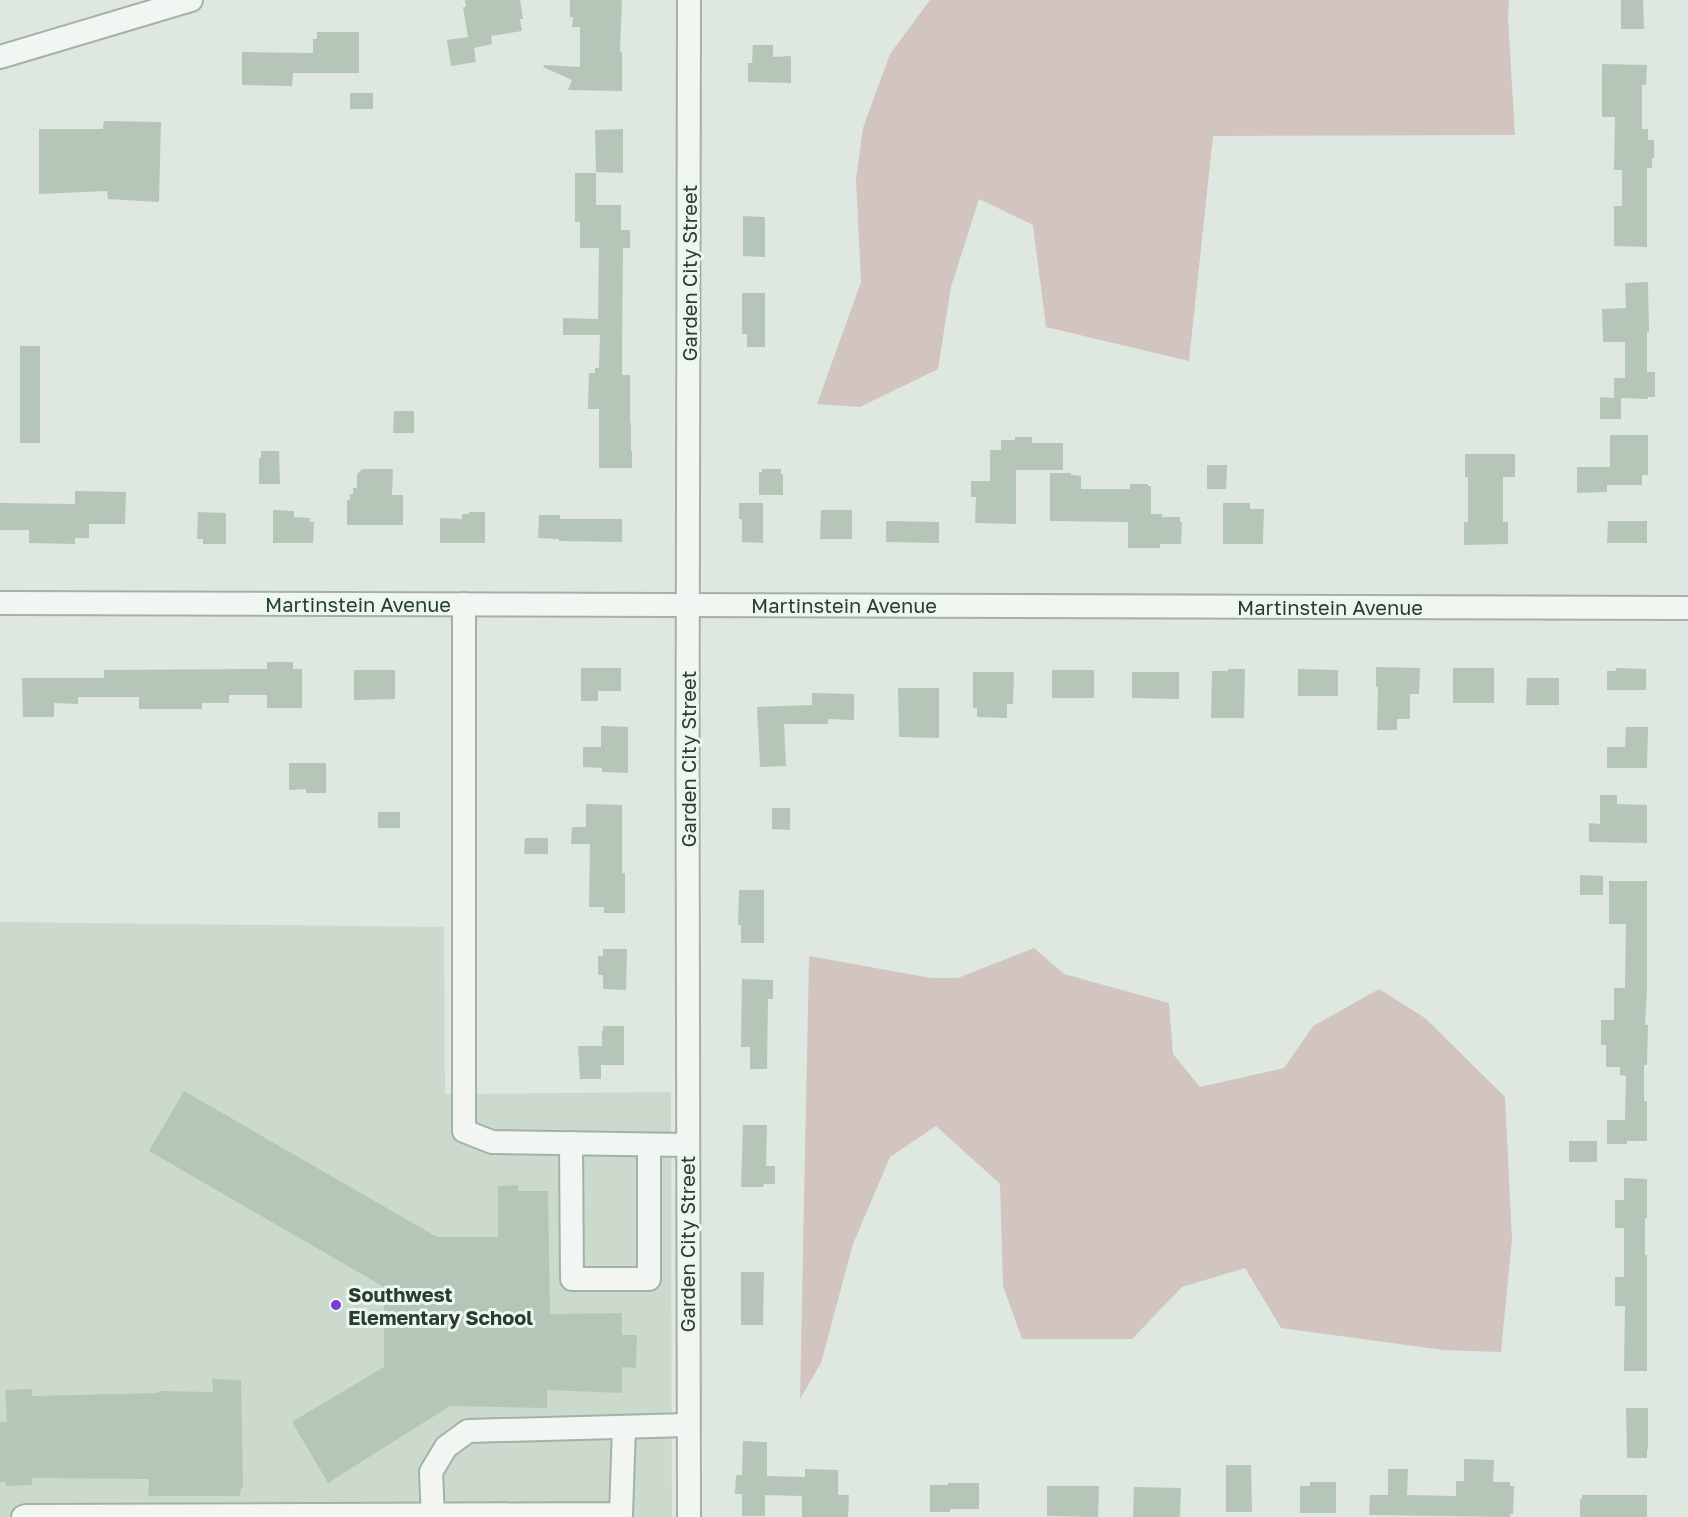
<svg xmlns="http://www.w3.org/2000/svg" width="1688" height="1517" font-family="'Golos Text',sans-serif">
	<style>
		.built { fill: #ccdace }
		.green { fill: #d2c5bf }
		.building { fill: #b5c5b8 }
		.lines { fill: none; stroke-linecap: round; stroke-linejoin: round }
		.minor-casing { stroke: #a3b2a6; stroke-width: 26 }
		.minor { stroke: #f1f6f2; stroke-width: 22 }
		.poi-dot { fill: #7c3ed2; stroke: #edf6ee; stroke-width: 2 }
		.labels { text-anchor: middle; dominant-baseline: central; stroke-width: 6; stroke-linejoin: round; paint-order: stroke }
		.street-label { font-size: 20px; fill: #273f2c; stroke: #edf6ee }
		.poi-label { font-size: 20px; font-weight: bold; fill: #273f2c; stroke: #edf6ee; text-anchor: start }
	</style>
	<rect width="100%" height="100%" fill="#dee8e0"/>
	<path class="built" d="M0,922L444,927L445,1094L671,1092L672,1517H0Z"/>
	<g class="green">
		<path d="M930,0H1509L1508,18L1515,135L1213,136L1189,361L1046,327L1033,225L979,199L951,287L938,369L860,407L817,404L861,282L856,179L863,128L890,54Z"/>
		<path d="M1034,948L1064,974L1169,1003L1173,1054L1200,1087L1284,1068L1313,1026L1379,989L1425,1018L1505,1097L1512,1239L1501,1352L1443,1350L1281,1328L1245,1268L1182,1287L1132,1339H1022L1003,1286L1000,1184L936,1126L890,1157L853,1244L821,1363L800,1399L809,956L931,978H958Z"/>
	</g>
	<g class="building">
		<path d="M465,0H520L523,19H520L522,31L491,36L492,44L474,48L476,62L451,66L447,40L468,37L463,7H466Z"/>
		<path d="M570,0H622L620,52H622V91L568,90L572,80L543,67L544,65L580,67V27H572L573,17H570Z"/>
		<path d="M1621,0H1643L1644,29H1621Z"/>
		<path d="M317,32H359V73H293L292,86L242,85V52L313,53V39H317Z"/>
		<path d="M753,45H773V57L791,56V83L748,82V63H752Z"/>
		<path d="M1602,64L1647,65L1646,85H1642V129H1648V140H1654V158H1652V168H1647V247L1614,246V206H1622V170H1614L1615,117H1602Z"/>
		<rect x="350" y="93" width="23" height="16"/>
		<path d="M104,121L161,122L159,202L108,199L107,191L39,194V129H103Z"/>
		<path d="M623,129V173L596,172L595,130Z"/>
		<path d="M575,173H596V205H621V230H630V248H623L622,351V375H630V423H631V451H632V468H599V409H588L589,373H595V368H599L600,335H563V318L598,319L599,248H580V222H575Z"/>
		<path d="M743,216L765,217V257L743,256Z"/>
		<path d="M1648,282L1649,331L1647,332V372H1655V397H1648V399L1621,398V419H1600V397L1614,398V378H1625V342H1603L1602,309L1626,308L1625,283Z"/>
		<path d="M742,293H765V347H747V334H742Z"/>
		<rect x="20" y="346" width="20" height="97"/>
		<path d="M394,411H414V433H393Z"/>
		<path d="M1610,435H1648V475H1642V485H1607V492L1577,493V467H1610Z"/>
		<path d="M1015,437H1032V443H1063V470H1016V524L975,523L976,497H971V481H990V450H1001V440H1015Z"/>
		<path d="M261,451H279L280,484H259V458H261Z"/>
		<path d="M1465,454H1515V477H1503V522H1508V544L1464,545V522H1468V477H1465Z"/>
		<path d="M1207,465H1227L1226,489H1207Z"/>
		<path d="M362,469H393L392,495H403V525H347V500H350V494H353V488H357V474Z"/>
		<path d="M762,469H781V474H783V495H759V472H762Z"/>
		<path d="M1050,473H1071V475L1081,476V489H1130V484H1148V486H1151V514H1162V517H1180V522H1182L1181,544H1160V548H1128V522L1050,521Z"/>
		<path d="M75,491L126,492L125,524H89V538H75V544L29,543V530H0V503L75,504Z"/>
		<path d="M739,503H763V543L742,542V519H739Z"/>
		<path d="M1223,503H1250V509H1264L1263,544H1223Z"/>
		<path d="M273,510L294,511V517L310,518V522H314L313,543H273Z"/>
		<path d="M821,510H852V539H820Z"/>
		<path d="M198,512L226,513V544H203V539H197Z"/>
		<path d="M469,512H485V543H440V518L462,519V514H469Z"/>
		<path d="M539,515H560V519H622V542L559,541V539L538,538Z"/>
		<path d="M886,521L939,522V543L886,542Z"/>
		<path d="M1608,521H1647V543H1607Z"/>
		<path d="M267,662H293V669H302V708H267V695H229V703H202V709H139V697H78V704L54,703V717H23L22,678H104V670L267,669Z"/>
		<path d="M1376,667L1420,668L1419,694H1410V719H1397V730H1377L1378,687H1376Z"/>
		<path d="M581,668H621V691H598V701H581Z"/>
		<rect x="1453" y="668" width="41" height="35"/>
		<path d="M1616,668L1646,669V690H1607V671H1616Z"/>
		<path d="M1228,669H1245L1244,718H1211L1212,671H1228Z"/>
		<path d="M1298,669L1338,670V696H1298Z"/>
		<path d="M354,670H395V699L354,700Z"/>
		<rect x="1052" y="670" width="42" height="28"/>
		<path d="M973,672H1014L1013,704H1007V718L977,717V708H973Z"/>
		<path d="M1132,672H1179V699L1132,698Z"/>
		<path d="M1527,678H1559V705H1526Z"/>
		<path d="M898,688H939V738L899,737Z"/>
		<path d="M812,693L854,694V720L828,719V724H784L786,766L760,767L757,707L812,705Z"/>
		<path d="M601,726L628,727V773L602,772V768L583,767V747H601Z"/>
		<path d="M1626,727H1648L1647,768H1607V747H1625Z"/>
		<path d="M289,763H326V793H306V789L289,790Z"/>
		<path d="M1600,795H1617V804L1647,805V843L1589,842V823L1600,824Z"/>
		<path d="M586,804L622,805V873H625V913H604V907H589L590,844H571L572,827H586Z"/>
		<path d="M772,808H790V830L772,829Z"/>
		<rect x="378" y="812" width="22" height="16"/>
		<path d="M525,838H548V854H524Z"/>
		<path d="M1580,875L1603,876V895H1580Z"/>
		<path d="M1609,881H1647V989L1645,1025H1648L1647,1065H1644V1101H1647V1141H1627V1144H1607V1120H1625L1626,1076L1620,1075V1067H1606V1045H1601V1020H1614V988H1625L1626,924H1609Z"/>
		<path d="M739,890H764V943H741V925H738Z"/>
		<path d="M603,949H627L626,990L603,989V975H598V956H603Z"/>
		<path d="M742,979L773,980V999H768L767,1069H750V1047H741Z"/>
		<path d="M603,1026H624V1065H601V1079H580L578,1046H602V1031H603Z"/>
		<path d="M184,1091L437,1237H498V1186L518,1185V1191H548L550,1314L622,1313V1335H637L636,1368L622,1367V1393L547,1390V1408L450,1406L328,1483L292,1422L384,1367V1287L149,1151Z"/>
		<path d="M743,1125H767L766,1166H775V1184H764L763,1187H741Z"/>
		<rect x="1569" y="1141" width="28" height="21"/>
		<path d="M1624,1178L1647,1179V1218H1645V1255H1647V1371H1624L1625,1306H1615V1277H1624V1228H1615V1200H1624Z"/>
		<path d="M741,1272H764L763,1325H741Z"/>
		<path d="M212,1379L241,1380L243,1488H241L240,1496H148L149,1479L32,1478V1485L6,1486V1482H0V1422H7L5,1390L32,1389V1396L158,1393L159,1391L213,1392Z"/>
		<path d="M1626,1408H1648V1449H1647V1458H1627Z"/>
		<path d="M743,1441L767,1442V1476L805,1477V1469L838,1470V1495H849L848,1517H802V1496L765,1495V1516H742V1494H735L736,1475H742Z"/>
		<path d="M1464,1459L1494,1460L1493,1482H1510V1486H1514L1513,1514H1510V1517L1369,1515L1370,1495H1388V1469H1408L1407,1495L1456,1496V1481H1464Z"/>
		<path d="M1226,1465H1251L1252,1512H1226Z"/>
		<path d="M1310,1482H1336V1513H1300V1486H1310Z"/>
		<path d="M948,1483H979V1509H950V1512H930V1485H948Z"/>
		<path d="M1047,1486H1099L1098,1517L1047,1516Z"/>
		<path d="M1134,1487L1181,1488L1180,1517H1133Z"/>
		<path d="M1582,1495H1647V1517H1580V1499H1582Z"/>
	</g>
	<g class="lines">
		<defs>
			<g id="minor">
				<path d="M0,57L191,0"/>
				<path d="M0,603L1688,608"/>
				<path d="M464,604V1131L492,1142L686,1145"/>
				<path d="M571,1143L572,1279H649V1145"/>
				<path d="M23,1517L26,1516L621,1514L624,1427"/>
				<path d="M433,1517L431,1472L446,1447L468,1431L688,1425"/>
				<path d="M689,1517C685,1011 689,506 689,0"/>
			</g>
		</defs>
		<use href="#minor" class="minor-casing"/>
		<use href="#minor" class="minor"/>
	</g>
	<circle class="poi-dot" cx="336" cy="1305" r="6"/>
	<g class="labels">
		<g class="street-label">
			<text transform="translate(689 273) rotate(-90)">Garden City Street</text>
			<text x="358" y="604">Martinstein Avenue</text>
			<text x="844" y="605">Martinstein Avenue</text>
			<text x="1330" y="607">Martinstein Avenue</text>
			<text transform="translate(688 759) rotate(-90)">Garden City Street</text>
			<text transform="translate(687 1244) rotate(-90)">Garden City Street</text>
		</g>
		<g class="poi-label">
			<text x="348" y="1294">Southwest<tspan x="348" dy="23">Elementary School</tspan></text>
		</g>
	</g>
</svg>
